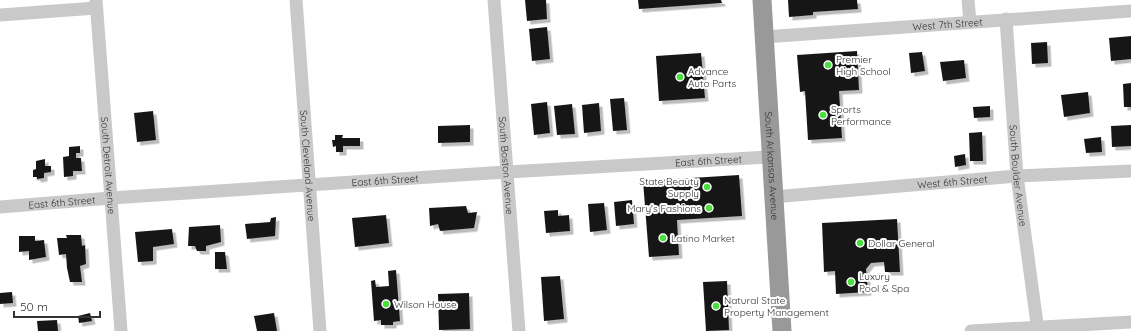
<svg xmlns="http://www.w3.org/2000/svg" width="1131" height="331" font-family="Quicksand,sans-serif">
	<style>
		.building { fill: #191919; filter: url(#shadow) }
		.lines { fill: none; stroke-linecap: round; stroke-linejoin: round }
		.minor { stroke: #c9c9c9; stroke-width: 13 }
		.highway { stroke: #999; stroke-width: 19 }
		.poi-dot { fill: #4cde3e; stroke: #fff; stroke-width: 1.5 }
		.labels { text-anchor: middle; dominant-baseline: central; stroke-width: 4; stroke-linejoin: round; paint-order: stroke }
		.street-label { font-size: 10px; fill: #323232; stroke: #fff }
		.poi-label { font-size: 10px; fill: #323232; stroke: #fff; text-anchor: start }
	</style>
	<defs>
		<filter id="shadow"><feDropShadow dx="3.5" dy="3.5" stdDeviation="0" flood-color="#0004"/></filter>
	</defs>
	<rect width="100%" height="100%" fill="#fff"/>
	<g class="building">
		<path d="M525,0H546L547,19L527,21Z"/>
		<path d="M638,0H721L722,3L639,9Z"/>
		<path d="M788,0H857L858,9L813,12V15L789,17Z"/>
		<path d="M547,27L550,59L532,61L529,29Z"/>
		<path d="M1131,36V59L1111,61L1109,38Z"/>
		<path d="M1047,42L1048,63L1032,64L1031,43Z"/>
		<path d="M857,51L859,90L839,91L842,138L808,140L805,91L800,92L797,55Z"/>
		<path d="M922,52L925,71L911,73L909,53Z"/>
		<path d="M701,53L705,98L659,101L656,56Z"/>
		<path d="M964,60L966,78L943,81L940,62Z"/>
		<path d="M1131,83V107H1124L1123,84Z"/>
		<path d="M1088,92L1090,113L1064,117L1061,95Z"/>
		<path d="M624,98L627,130L613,131L610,99Z"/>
		<path d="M547,102L550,133L534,135L531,104Z"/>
		<path d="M599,103L601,131L584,133L582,105Z"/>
		<path d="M572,104L575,134L557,135L554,106Z"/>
		<path d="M990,106V117L974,118L973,107Z"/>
		<path d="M153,111L156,140L137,142L134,113Z"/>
		<path d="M470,125V142L438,143V126Z"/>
		<path d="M1131,125V146L1112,147L1111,126Z"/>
		<path d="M982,132L983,161H970L969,133Z"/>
		<path d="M335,135H343L342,138H360V146H343V152H336V146L333,147L332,140H335Z"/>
		<path d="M1101,137L1102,152L1086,153L1084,139Z"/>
		<path d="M80,146V153H76V158H81L82,171H73V176L64,177L63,157L69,156V147Z"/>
		<path d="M965,154L966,165L955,167L954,156Z"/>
		<path d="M45,159V166H51V172L44,173V178L37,179V177H33V170L36,169V161Z"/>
		<path d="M739,175L742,216L677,220L679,255L649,257L643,181Z"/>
		<path d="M632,200L634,224L616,226L614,202Z"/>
		<path d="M604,203L607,230L590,232L588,204Z"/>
		<path d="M466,206L468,213L477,212L474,228L440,231L438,224L430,226L429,208Z"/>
		<path d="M558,210V216L569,215L570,231L546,233L544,211Z"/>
		<path d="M386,215L389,243L355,247L352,218Z"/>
		<path d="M276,217L275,236L247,239L245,224L270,222L271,218Z"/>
		<path d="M897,219L900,272H885L884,262L871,263L866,269L868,292L836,294L835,271L824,272L822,223Z"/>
		<path d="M220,225L221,242L206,246V251H197L195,246H188L189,227Z"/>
		<path d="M172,229L174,244L153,247V261L138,262L135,232Z"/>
		<path d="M66,235H81L82,246L85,245L86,264L80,266L82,282H70L67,268L66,254L59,255L57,238H67Z"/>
		<path d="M19,236H35V241L44,240L46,257L29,260V251L19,252Z"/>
		<path d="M215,252H225L227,269H215Z"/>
		<path d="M396,270L400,321L393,322V325H381V320L374,321L371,281L375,280L376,287L389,286L388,271Z"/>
		<path d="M560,276L564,319L544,321L541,277Z"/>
		<path d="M727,281L729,330L706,331L703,282Z"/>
		<path d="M12,292L13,303L0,304V293Z"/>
		<path d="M469,293L470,329L439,330L438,294Z"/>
		<path d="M90,313L92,321L79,323L78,316Z"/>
		<path d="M274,313L277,331H257L254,316Z"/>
		<path d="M57,320L58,331H38L37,321Z"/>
	</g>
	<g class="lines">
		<g class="minor">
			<path id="s1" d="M96,0L121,331"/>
			<path id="s2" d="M296,0L320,331"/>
			<path id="s3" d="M494,0L519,331"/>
			<path d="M968,0L970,22"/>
			<path d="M0,15L96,8"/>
			<path id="s4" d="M1006,19L1017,176L1038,331"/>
			<path id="s5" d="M764,37L1131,11"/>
			<path id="s6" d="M773,197L1017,176L1131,171"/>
			<path id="s7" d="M0,207L111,198L506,172L770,157"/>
			<path d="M971,331L1131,322"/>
		</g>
		<path class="highway" id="s8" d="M762,0L782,331"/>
	</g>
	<g class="poi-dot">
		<circle cx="828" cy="65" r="4"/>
		<circle cx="680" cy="77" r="4"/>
		<circle cx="823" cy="115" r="4"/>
		<circle cx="707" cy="187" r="4"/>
		<circle cx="709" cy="208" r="4"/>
		<circle cx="663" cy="238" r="4"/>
		<circle cx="860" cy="243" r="4"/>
		<circle cx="851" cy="282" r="4"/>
		<circle cx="386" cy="304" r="4"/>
		<circle cx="716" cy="306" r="4"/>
	</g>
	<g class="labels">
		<g class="street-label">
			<text stroke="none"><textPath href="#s5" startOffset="184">West 7th Street</textPath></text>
			<text stroke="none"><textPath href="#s7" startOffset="710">East 6th Street</textPath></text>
			<text stroke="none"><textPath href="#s1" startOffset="166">South Detroit Avenue</textPath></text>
			<text stroke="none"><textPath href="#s2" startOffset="166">South Cleveland Avenue</textPath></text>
			<text stroke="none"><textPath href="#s3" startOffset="166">South Boston Avenue</textPath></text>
			<text stroke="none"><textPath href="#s8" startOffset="166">South Arkansas Avenue</textPath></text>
			<text stroke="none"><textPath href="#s4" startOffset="157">South Boulder Avenue</textPath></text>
			<text stroke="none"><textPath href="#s7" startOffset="386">East 6th Street</textPath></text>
			<text stroke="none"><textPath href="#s6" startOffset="180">West 6th Street</textPath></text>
			<text stroke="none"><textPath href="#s7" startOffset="62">East 6th Street</textPath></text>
		</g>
		<g class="poi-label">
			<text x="836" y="59">Premier<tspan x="836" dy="12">High School</tspan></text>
			<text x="688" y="71">Advance<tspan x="688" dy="12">Auto Parts</tspan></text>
			<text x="831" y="109">Sports<tspan x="831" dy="12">Performance</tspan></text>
			<text x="699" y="181" text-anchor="end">State Beauty<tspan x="699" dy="12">Supply</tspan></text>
			<text x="701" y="208" text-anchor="end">Mary's Fashions</text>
			<text x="671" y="238">Latino Market</text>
			<text x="868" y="243">Dollar General</text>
			<text x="859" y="276">Luxury<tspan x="859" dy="12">Pool &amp; Spa</tspan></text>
			<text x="724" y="300">Natural State<tspan x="724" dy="12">Property Management</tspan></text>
			<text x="394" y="304">Wilson House</text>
		</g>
	</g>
	<path d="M14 311v6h86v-6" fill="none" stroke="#323232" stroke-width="2"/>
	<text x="20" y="311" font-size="12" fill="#323232" stroke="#ffffff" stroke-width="3" paint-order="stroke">50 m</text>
</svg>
